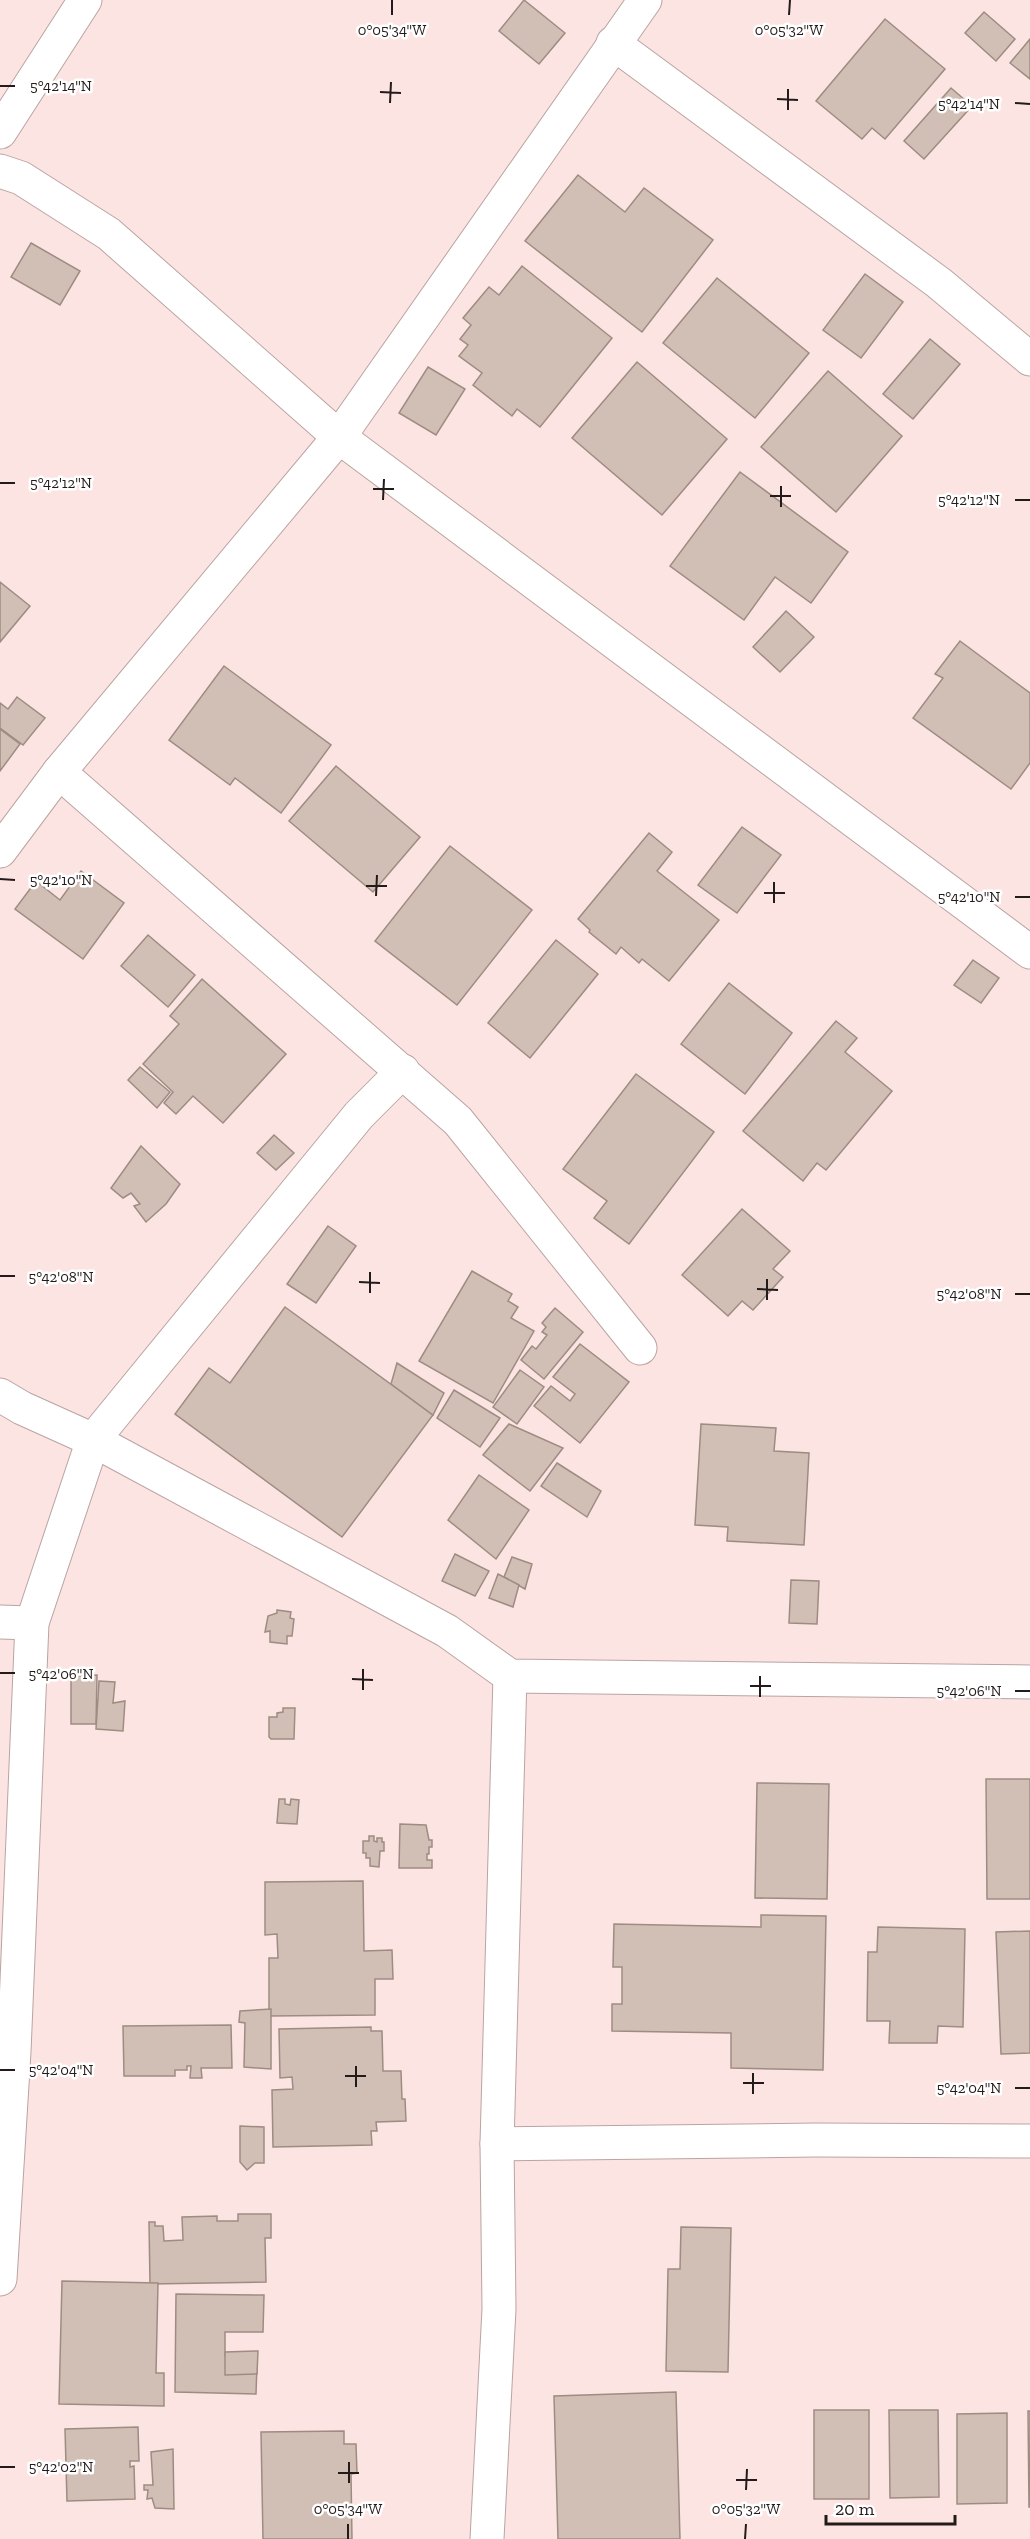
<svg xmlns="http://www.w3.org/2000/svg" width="1030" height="2539" font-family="'Zilla Slab',serif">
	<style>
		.building { fill: #d1beb4; stroke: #9e8c83; stroke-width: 1.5 }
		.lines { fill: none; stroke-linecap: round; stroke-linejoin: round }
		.minor-casing { stroke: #baa4a2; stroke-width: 35 }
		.minor { stroke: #fff; stroke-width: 33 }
		.ticks { fill: none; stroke: #231b1a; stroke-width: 2 }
		.ticks-label { font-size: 15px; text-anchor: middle; fill: #231b1a; stroke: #fff; stroke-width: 5; stroke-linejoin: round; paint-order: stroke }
	</style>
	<rect width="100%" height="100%" fill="#fce4e2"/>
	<g class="building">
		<path d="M524,0L565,33L539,64L499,31Z"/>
		<path d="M984,12L1015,39L996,61L965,33Z"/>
		<path d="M885,19L945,69L885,139L872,128L862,139L816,101Z"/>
		<path d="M1030,39V79L1010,63Z"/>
		<path d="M951,88L972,106L924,159L904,141Z"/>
		<path d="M578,175L625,212L644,188L713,240L642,332L525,241Z"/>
		<path d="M31,243L80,271L60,305L11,277Z"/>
		<path d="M522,266L612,338L540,427L517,409L512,416L473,385L482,373L459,356L468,345L460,339L471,325L463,318L489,287L499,295Z"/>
		<path d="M865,274L903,302L861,358L823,330Z"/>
		<path d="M717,278L809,353L755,418L663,343Z"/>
		<path d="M930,339L960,364L913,419L883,394Z"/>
		<path d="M637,362L727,439L662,515L572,438Z"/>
		<path d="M428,367L465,389L436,435L399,413Z"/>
		<path d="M828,371L902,436L836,512L761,447Z"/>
		<path d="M740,472L848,552L811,603L775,577L744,620L670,566Z"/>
		<path d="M0,582L30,606L0,642Z"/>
		<path d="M786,611L814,637L780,672L753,647Z"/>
		<path d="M960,641L1030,693V763L1011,789L913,718L943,678L935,674Z"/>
		<path d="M224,666L331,745L281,813L235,778L230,785L169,740Z"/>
		<path d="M17,697L45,718L23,745L0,728V703L8,709Z"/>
		<path d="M0,729L20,744L0,771Z"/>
		<path d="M336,766L420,837L373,892L289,821Z"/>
		<path d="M742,827L781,855L737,913L698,885Z"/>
		<path d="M649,833L672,852L657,871L719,920L669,981L642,959L639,963L621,947L616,954L589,932L590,930L578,919Z"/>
		<path d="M450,846L532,910L457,1005L375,941Z"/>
		<path d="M81,871L124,903L83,959L15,909L36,881L60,900Z"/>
		<path d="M148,935L195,975L168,1007L121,966Z"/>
		<path d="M556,940L598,974L530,1058L488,1023Z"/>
		<path d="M973,960L999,978L981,1003L954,985Z"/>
		<path d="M202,979L286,1054L223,1123L193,1096L176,1114L164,1103L173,1092L143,1064L179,1024L170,1016Z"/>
		<path d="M729,983L792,1033L745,1094L681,1044Z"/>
		<path d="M836,1021L857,1038L845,1052L892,1091L826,1170L817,1163L803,1181L743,1131Z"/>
		<path d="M140,1067L170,1092L157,1108L128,1080Z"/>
		<path d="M636,1074L714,1132L629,1244L594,1218L607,1201L563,1169Z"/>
		<path d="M274,1135L294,1153L276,1170L257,1153Z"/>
		<path d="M141,1146L180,1184L166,1204L146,1222L134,1206L140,1204L131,1193L123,1198L111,1188Z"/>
		<path d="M742,1209L790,1251L773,1269L783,1277L753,1310L742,1301L728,1316L682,1275Z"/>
		<path d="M328,1226L356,1246L316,1303L287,1284Z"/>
		<path d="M472,1271L512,1294L508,1301L518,1307L511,1318L534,1331L493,1403L419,1361Z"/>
		<path d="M285,1307L433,1415L342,1537L175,1414L209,1368L230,1383Z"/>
		<path d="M555,1308L583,1332L544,1379L521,1360L532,1346L536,1349L547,1335L542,1332L546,1327L542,1323Z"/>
		<path d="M580,1344L629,1382L580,1443L534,1406L551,1386L570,1401L575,1394L553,1377Z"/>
		<path d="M397,1363L444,1393L433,1415L391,1384Z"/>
		<path d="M520,1370L544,1387L517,1424L493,1407Z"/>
		<path d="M454,1390L500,1418L480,1447L437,1418Z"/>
		<path d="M509,1424L563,1448L530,1491L483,1455Z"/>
		<path d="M701,1424L776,1428L774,1451L809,1453L804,1545L727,1541L728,1527L695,1525Z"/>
		<path d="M557,1463L601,1491L587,1517L541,1486Z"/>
		<path d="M479,1475L529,1510L496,1559L448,1520Z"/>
		<path d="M455,1554L489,1571L475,1596L442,1581Z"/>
		<path d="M512,1557L532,1564L525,1589L504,1577Z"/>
		<path d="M498,1574L519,1585L513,1607L489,1598Z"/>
		<path d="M791,1580L819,1581L817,1624L789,1623Z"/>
		<path d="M277,1610L291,1612L290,1618L294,1619L292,1636H287V1644L270,1642V1631L265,1632L268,1616L277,1613Z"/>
		<path d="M97,1675L96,1724H71V1676Z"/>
		<path d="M99,1681L115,1682L113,1703L125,1701L123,1731L96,1729Z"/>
		<path d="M283,1708H295L294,1739H271L269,1737V1717H277V1713L283,1712Z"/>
		<path d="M986,1779H1030V1899H987Z"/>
		<path d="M757,1783L829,1784L827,1899L755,1898Z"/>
		<path d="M279,1799H285V1804L290,1805L291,1799L299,1800L297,1824L277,1823Z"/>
		<path d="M400,1824L426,1825L429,1840H432V1847H429V1854H427V1860H432V1868H399Z"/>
		<path d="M369,1836H374V1841L377,1842V1838H382V1842H384V1851H380L379,1867L370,1866V1858H366V1853H363V1841H369Z"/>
		<path d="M363,1881L364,1951L392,1950L393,1979H375V2015L269,2016V1958H278L277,1934L265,1935V1882Z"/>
		<path d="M761,1915L826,1916L823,2070L731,2068V2033L612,2031V2004H622V1967H613L614,1924L761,1927Z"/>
		<path d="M878,1927L965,1929L963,2027L938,2026L937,2043H889L890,2021H867L868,1952H877Z"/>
		<path d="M1030,1931V2053L1001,2054L996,1932Z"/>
		<path d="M271,2009V2069L244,2067L245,2023L239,2022L240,2011Z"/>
		<path d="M231,2025L232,2068H201L202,2078H190L191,2066H187V2070H175V2076H124L123,2026Z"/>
		<path d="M371,2027V2031H382L383,2071H401L402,2099H405L406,2121L376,2122L377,2131H371L372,2145L273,2147L272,2090L293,2089L292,2077L280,2078L279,2029Z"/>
		<path d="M240,2126L264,2127V2163H255L247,2170L240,2162Z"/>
		<path d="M238,2214H271V2238H265L266,2282L150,2284L149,2222H155V2226H163L164,2241L183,2240L182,2217L217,2216V2221H238Z"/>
		<path d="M681,2227L731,2228L728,2372L666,2371L668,2269H680Z"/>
		<path d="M62,2281L158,2283L156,2373H164V2406L59,2404Z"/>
		<path d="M176,2294L264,2295L263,2332H225V2356H228V2364H257L256,2394L175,2392Z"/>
		<path d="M258,2351L257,2374L225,2375V2352Z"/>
		<path d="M676,2392L680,2539H558L554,2396Z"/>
		<rect x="814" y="2410" width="55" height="89"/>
		<path d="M889,2410H938L939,2497L890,2498Z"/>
		<path d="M1028,2411H1030V2507H1029Z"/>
		<path d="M1007,2413V2503L957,2504V2414Z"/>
		<path d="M138,2427L139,2461H130V2467L134,2466L135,2499L67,2501L65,2429Z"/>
		<path d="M344,2431V2444H356L357,2473L351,2474L352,2539H263L261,2432Z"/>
		<path d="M173,2449L174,2509L155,2508L152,2498L147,2499L148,2490H144V2485H153L151,2452Z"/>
	</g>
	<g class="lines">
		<defs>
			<g id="minor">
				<path d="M613,43L939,283L1030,359"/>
				<path d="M0,132L85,0"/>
				<path d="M0,171L21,178L109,234L339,437L1030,952"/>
				<path d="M59,772L458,1121L640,1348"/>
				<path d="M0,851L59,772L339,437L645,0"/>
				<path d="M0,1395L22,1408L93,1440L447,1631L510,1676L1030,1682"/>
				<path d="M0,1622L32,1623"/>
				<path d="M497,2144L816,2140L1030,2141"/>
				<path d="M0,2279L14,2052L32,1623L93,1440L359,1115L403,1071"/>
				<path d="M487,2539L499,2309L497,2144L510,1676"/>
			</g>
		</defs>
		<use href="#minor" class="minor-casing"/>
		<use href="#minor" class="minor"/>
	</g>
	<path class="ticks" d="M392,15V0M789,15L790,0M0,86H15M380,92L401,93M777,99L798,100M390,103L391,82M1015,103L1030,104M788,110V89M0,483H15M373,489H394M770,496H791M383,500L384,479M1015,500H1030M781,507V486M0,879L15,880M366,886H387M764,893H785M376,896L377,875M1015,897H1030M774,903V882M0,1276H15M359,1282L380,1283M757,1289L778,1290M370,1293V1272M1015,1294H1030M767,1300V1279M0,1673H15M352,1679L373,1680M750,1686H771M363,1690V1669M1015,1691H1030M760,1697V1676M0,2070H15M345,2076H366M743,2083H764M356,2087V2066M1015,2088H1030M753,2094V2073M0,2467H15M338,2473H359M736,2480H757M349,2483V2462M746,2490L747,2469M348,2539V2524M745,2539L746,2524"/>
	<g class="ticks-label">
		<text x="392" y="35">0°05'34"W</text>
		<text x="789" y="35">0°05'32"W</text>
		<text x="61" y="91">5°42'14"N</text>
		<text x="969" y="109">5°42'14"N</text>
		<text x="61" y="488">5°42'12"N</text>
		<text x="969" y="505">5°42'12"N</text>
		<text x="61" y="885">5°42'10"N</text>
		<text x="969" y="902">5°42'10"N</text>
		<text x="61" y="1282">5°42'08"N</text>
		<text x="969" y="1299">5°42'08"N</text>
		<text x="61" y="1679">5°42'06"N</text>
		<text x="969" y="1696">5°42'06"N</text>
		<text x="61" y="2075">5°42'04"N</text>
		<text x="969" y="2093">5°42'04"N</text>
		<text x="61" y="2472">5°42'02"N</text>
		<text x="348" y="2514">0°05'34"W</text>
		<text x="746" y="2514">0°05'32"W</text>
	</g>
	<path d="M826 2515v9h129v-9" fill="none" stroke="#231b1a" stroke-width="3"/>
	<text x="835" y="2515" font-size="18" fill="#231b1a" stroke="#ffffff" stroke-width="4.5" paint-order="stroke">20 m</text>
</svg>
